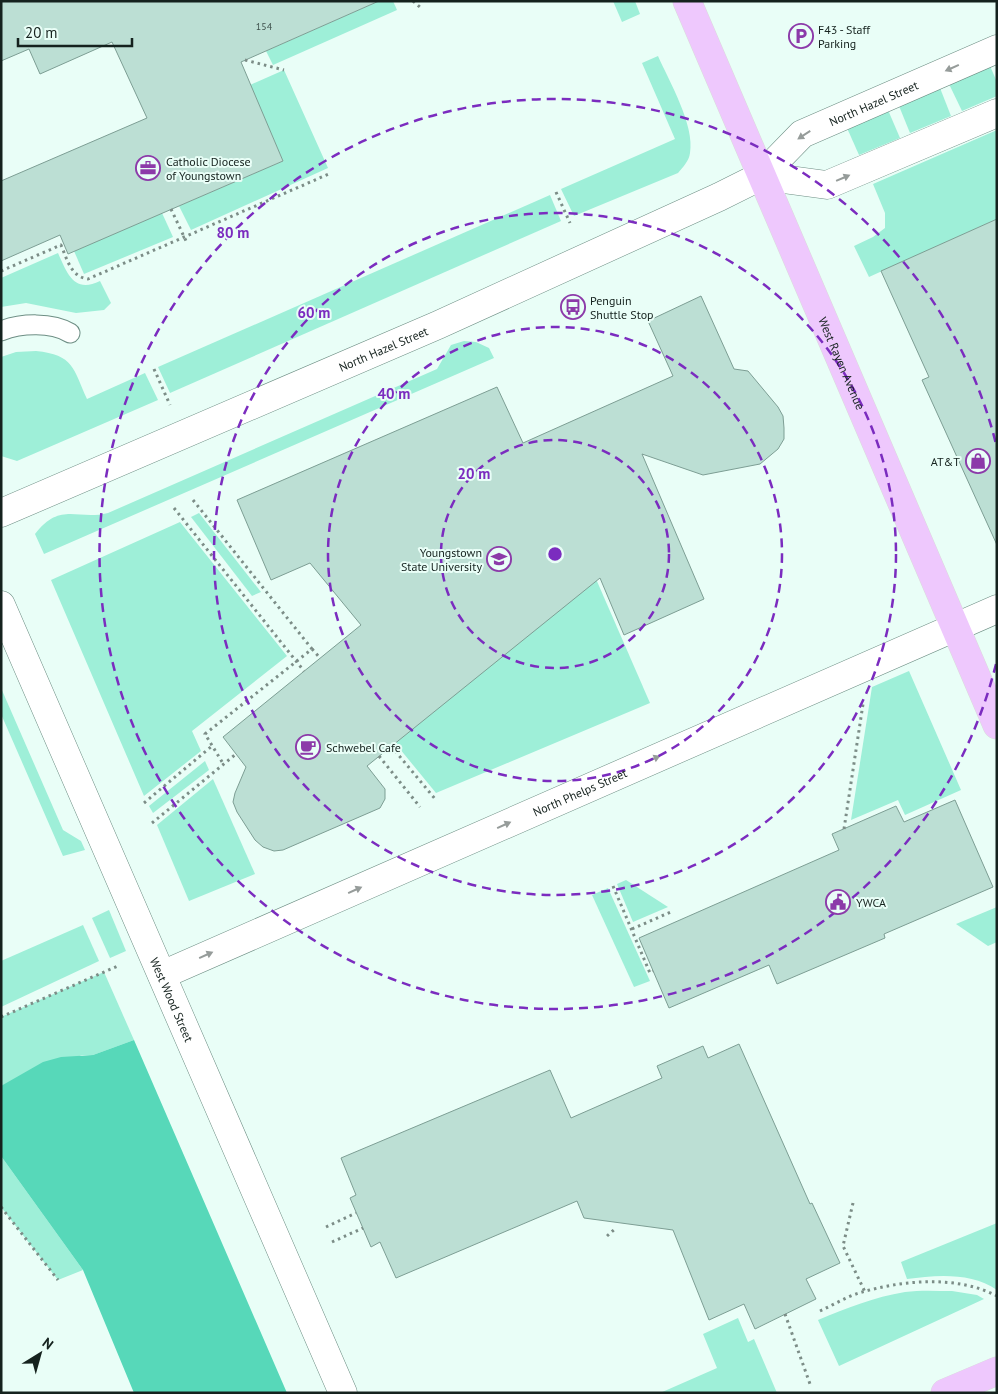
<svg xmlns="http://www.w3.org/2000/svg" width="998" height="1394" font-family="'PT Sans',sans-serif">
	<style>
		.green { fill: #9eefd8 }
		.forest { fill: #57d8b9 }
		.building { fill: #bcdfd4; stroke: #7d9e94 }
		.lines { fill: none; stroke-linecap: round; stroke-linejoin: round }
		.service-casing { stroke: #6d8e84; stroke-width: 21 }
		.minor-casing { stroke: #6d8e84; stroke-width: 29 }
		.tertiary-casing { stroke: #6d8e84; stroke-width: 29 }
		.primary-casing { stroke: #dadcdb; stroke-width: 29 }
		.path { stroke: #7c8d87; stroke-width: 3; stroke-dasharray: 2.5 4; stroke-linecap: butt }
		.service { stroke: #fff; stroke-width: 19 }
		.minor { stroke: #fff; stroke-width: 28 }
		.tertiary { stroke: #fff; stroke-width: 28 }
		.primary { stroke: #eec8fd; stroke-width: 28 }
		.oneway { fill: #969c9a }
		.ring { fill: none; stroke: #7b2cbf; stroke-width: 2.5; stroke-dasharray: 9 6 }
		.labels { text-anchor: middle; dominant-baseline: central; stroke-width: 4; stroke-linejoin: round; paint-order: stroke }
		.number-label { font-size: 10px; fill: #3f514c }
		.poi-label { font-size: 12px; fill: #15221e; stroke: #e9fef7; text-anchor: start }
		.street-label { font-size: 12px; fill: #15221e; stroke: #e9fef7 }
		.centre { fill: #7b2cbf; stroke: #e9fef7; stroke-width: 2.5 }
		.ring-label { font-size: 15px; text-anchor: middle; font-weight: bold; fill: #7b2cbf; stroke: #e9fef7; stroke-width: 4; stroke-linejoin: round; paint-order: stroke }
	</style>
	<rect width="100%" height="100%" fill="#e9fef7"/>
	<g class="green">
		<path d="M379,1H393L397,10L273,65L266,51Z"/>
		<path d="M613,1H635L640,14L622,22Z"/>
		<path d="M658,56C669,81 695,125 690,153C689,161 683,167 678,173L574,216L561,189L675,139L642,63Z"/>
		<path d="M990,66L997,82V96L962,111L949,84Z"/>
		<path d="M284,70L328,168L191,230L179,206L283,161L250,85Z"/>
		<path d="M940,88L951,116L910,133L899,106Z"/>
		<path d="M888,110L900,138L859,155L847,128Z"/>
		<path d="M997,130V219L869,277L854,246L873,237L885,228V213L873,184Z"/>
		<path d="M550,195L561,221L170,393L158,367Z"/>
		<path d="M162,213L173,237L84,274L74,251Z"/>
		<path d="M58,253C67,273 74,294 100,281L111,303L104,310L76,313L26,303L1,307V278Z"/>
		<path d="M464,341L476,342L489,348L494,358L44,554L35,534C61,501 77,521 108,513L437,369L451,345Z"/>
		<path d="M36,351C74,355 73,368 87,399L145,373L158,400L17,461L1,456V357L16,352Z"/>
		<path d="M199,513L261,592L252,596L191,517Z"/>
		<path d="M180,522L287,656L192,731L201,751L144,796L51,580Z"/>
		<path d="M596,579L650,703L436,793L395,743Z"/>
		<path d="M909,671L961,790L905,815L898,800L851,820L872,687Z"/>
		<path d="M1,688L63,830L81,841L85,850L63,856L1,714Z"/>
		<path d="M205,761L209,770L153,813L149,806Z"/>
		<path d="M213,779L255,874L189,901L157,825Z"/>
		<path d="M626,880L668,907L633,922L617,884Z"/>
		<path d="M608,888L650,981L634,987L592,895Z"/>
		<path d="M997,907V942L988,946L956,924Z"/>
		<path d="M109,910L126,951L110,958L92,918Z"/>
		<path d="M83,925L99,961L1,1007V961Z"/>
		<path d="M104,972L134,1040L93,1055H82L1,1086V1017Z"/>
		<path d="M1,1156L83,1270L58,1280L1,1207Z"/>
		<path d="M997,1223V1290C971,1272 936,1275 907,1279L901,1262Z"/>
		<path d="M952,1291L977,1295L984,1299L839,1366L818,1320C847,1308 874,1297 905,1292C920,1290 937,1291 952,1291Z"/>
		<path d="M738,1318L748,1342L754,1339L777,1393H660L717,1368L703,1334Z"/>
	</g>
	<path class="forest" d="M134,1040L287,1393H134L83,1270L1,1156V1086L43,1062L61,1057L93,1055Z"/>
	<g class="building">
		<path d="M1,1H379L241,62L283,161L68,254L60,235L1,261V181L147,118L112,42L40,74L29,49L1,61Z"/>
		<path d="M997,219V545L922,380L929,377L881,271Z"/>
		<path d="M701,296L734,369L748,371L778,407L783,416L784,428V439L778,449L760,464L703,475L642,454L704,599L624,635L600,578L367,766L385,789V799L380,808L283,850L274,851L263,847L255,840L237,812L233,802L235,793L246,767L223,737L361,625L310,563L271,580L237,500L497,387L523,443L673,376L648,321Z"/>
		<path d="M955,800L993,887L884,934L885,938L777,984L769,965L669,1008L639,938L839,850L832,834L896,806L904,822Z"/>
		<path d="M739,1044L810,1204L812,1203L840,1263L806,1279L816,1299L755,1329L744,1304L709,1320L673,1230L584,1218L577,1201L396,1278L380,1242L371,1247L350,1198L356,1195L341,1158L550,1070L571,1118L662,1078L657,1066L703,1046L708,1058Z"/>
	</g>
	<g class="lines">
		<defs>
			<path id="service" d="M1,331C21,323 52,322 70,333"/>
			<g id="minor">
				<path d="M761,176L827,185L997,113"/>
				<path id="s1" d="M1,513L438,325L719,197L761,176L802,134L997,49"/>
				<path id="s2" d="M162,975L997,609"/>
			</g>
			<g id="tertiary">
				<path id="s3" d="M1,605L343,1393"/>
			</g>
			<g id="primary">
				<path id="s4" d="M687,1L997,725"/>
				<path d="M945,1393L997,1371"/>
			</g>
		</defs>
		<use href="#service" class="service-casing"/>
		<use href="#minor" class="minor-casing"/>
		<use href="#tertiary" class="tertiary-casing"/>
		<use href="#primary" class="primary-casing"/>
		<g class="path">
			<path d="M413,1L421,8"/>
			<path d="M245,60L284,70"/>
			<path d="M556,192L570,223"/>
			<path d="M171,209L187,243"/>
			<path d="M1,271L61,245C67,259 71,277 88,279L331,173"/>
			<path d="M154,369L170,405"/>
			<path d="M193,500L312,649L205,734L224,765"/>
			<path d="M174,508L304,671"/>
			<path d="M312,649L320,658"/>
			<path d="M391,746L436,800"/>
			<path d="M379,756L420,807"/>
			<path d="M144,803L212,746"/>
			<path d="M152,823L236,754"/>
			<path d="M844,829L863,704"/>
			<path d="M613,886L650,973L653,971"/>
			<path d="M632,929L673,911"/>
			<path d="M1,1017L120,965"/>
			<path d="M853,1203L843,1246L865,1292"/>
			<path d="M1,1207L58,1280"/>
			<path d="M326,1227L356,1213"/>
			<path d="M607,1236L616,1228"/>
			<path d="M332,1242L363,1228"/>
			<path d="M820,1311C833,1305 846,1297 859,1293C902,1280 957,1275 997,1296"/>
			<path d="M785,1314L810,1384"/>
		</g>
		<use href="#service" class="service"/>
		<use href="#minor" class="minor"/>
		<use href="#tertiary" class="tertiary"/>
		<use href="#primary" class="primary"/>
	</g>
	<defs><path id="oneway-solid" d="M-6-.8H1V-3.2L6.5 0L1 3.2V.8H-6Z" transform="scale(1.25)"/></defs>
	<g class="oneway">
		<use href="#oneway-solid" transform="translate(952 68) rotate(156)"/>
		<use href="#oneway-solid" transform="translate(804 135) rotate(147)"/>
		<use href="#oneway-solid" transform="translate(843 178) rotate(-23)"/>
		<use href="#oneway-solid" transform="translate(653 759) rotate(-24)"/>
		<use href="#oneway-solid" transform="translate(504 825) rotate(-24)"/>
		<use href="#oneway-solid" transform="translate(355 890) rotate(-24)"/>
		<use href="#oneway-solid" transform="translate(206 955) rotate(-24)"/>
	</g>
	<g class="ring">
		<circle cx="555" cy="554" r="114"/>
		<circle cx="555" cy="554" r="227"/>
		<circle cx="555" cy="554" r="341"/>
		<path d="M996 664A455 455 0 1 1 996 444"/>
	</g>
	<defs>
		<symbol id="parking-ring" viewBox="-11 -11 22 22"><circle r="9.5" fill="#e9fef7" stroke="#8c3aa9" stroke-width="1.5"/><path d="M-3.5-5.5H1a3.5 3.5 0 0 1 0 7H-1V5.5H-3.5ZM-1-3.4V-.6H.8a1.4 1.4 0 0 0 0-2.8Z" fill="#8c3aa9"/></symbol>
		<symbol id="office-ring" viewBox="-11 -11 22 22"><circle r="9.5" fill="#e9fef7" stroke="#8c3aa9" stroke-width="1.5"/><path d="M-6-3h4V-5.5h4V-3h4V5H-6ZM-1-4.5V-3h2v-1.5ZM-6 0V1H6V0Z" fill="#8c3aa9"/></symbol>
		<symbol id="bus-ring" viewBox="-11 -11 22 22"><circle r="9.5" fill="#e9fef7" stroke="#8c3aa9" stroke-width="1.5"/><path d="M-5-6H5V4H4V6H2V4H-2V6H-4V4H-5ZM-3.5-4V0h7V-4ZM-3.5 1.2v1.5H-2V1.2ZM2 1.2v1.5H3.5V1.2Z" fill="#8c3aa9"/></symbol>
		<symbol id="shop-ring" viewBox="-11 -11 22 22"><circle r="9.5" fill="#e9fef7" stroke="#8c3aa9" stroke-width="1.5"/><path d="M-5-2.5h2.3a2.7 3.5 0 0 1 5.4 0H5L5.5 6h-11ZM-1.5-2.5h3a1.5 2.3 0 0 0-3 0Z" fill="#8c3aa9"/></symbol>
		<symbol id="university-ring" viewBox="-11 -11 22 22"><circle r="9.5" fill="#e9fef7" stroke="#8c3aa9" stroke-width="1.5"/><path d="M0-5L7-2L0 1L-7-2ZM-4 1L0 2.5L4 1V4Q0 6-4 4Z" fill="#8c3aa9"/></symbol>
		<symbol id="cafe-ring" viewBox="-11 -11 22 22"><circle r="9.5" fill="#e9fef7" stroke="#8c3aa9" stroke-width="1.5"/><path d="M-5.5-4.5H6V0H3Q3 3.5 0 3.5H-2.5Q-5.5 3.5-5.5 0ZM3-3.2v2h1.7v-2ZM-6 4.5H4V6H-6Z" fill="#8c3aa9"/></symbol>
		<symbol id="civic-ring" viewBox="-11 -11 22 22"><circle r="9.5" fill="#e9fef7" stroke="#8c3aa9" stroke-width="1.5"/><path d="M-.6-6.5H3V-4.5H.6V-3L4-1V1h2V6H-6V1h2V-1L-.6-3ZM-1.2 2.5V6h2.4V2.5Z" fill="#8c3aa9"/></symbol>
	</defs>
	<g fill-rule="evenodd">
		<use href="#parking-ring" x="787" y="22" width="28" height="28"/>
		<use href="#office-ring" x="134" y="154" width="28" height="28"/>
		<use href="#bus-ring" x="559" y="293" width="28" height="28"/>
		<use href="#shop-ring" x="964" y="447" width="28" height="28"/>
		<use href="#university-ring" x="485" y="545" width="28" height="28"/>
		<use href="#cafe-ring" x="294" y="733" width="28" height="28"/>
		<use href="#civic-ring" x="824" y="888" width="28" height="28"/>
	</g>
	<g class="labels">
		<g class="number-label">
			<text x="264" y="26">154</text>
		</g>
		<g class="poi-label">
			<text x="818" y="29">F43 - Staff<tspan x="818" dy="14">Parking</tspan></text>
			<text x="166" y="161">Catholic Diocese<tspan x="166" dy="14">of Youngstown</tspan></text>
			<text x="590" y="300">Penguin<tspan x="590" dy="14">Shuttle Stop</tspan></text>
			<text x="960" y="461" text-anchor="end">AT&amp;T</text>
			<text x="482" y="552" text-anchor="end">Youngstown<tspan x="482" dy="14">State University</tspan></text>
			<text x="326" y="747">Schwebel Cafe</text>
			<text x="856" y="902">YWCA</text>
		</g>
		<g class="street-label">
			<text stroke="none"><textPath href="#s1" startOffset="968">North Hazel Street</textPath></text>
			<text stroke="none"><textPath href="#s1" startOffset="416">North Hazel Street</textPath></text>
			<text stroke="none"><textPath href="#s4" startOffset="394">West Rayen Avenue</textPath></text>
			<text stroke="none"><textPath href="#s2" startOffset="456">North Phelps Street</textPath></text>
			<text stroke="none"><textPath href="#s3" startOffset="430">West Wood Street</textPath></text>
		</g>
	</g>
	<circle cx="555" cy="554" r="8" class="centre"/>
	<g class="ring-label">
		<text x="233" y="238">80 m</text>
		<text x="314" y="318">60 m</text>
		<text x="394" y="399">40 m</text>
		<text x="474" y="479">20 m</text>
	</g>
	<rect width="998" height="1394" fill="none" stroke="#15221e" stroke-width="5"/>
	<g transform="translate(40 1354) rotate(37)" stroke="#e9fef7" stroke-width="4" paint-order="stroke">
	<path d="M0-4L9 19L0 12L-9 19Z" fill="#15221e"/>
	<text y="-8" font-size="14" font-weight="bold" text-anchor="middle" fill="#15221e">N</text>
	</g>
	<path d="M18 38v8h114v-8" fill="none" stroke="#15221e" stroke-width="2.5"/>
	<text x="25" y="38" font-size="15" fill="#15221e" stroke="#e9fef7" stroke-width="4" paint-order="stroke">20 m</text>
</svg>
